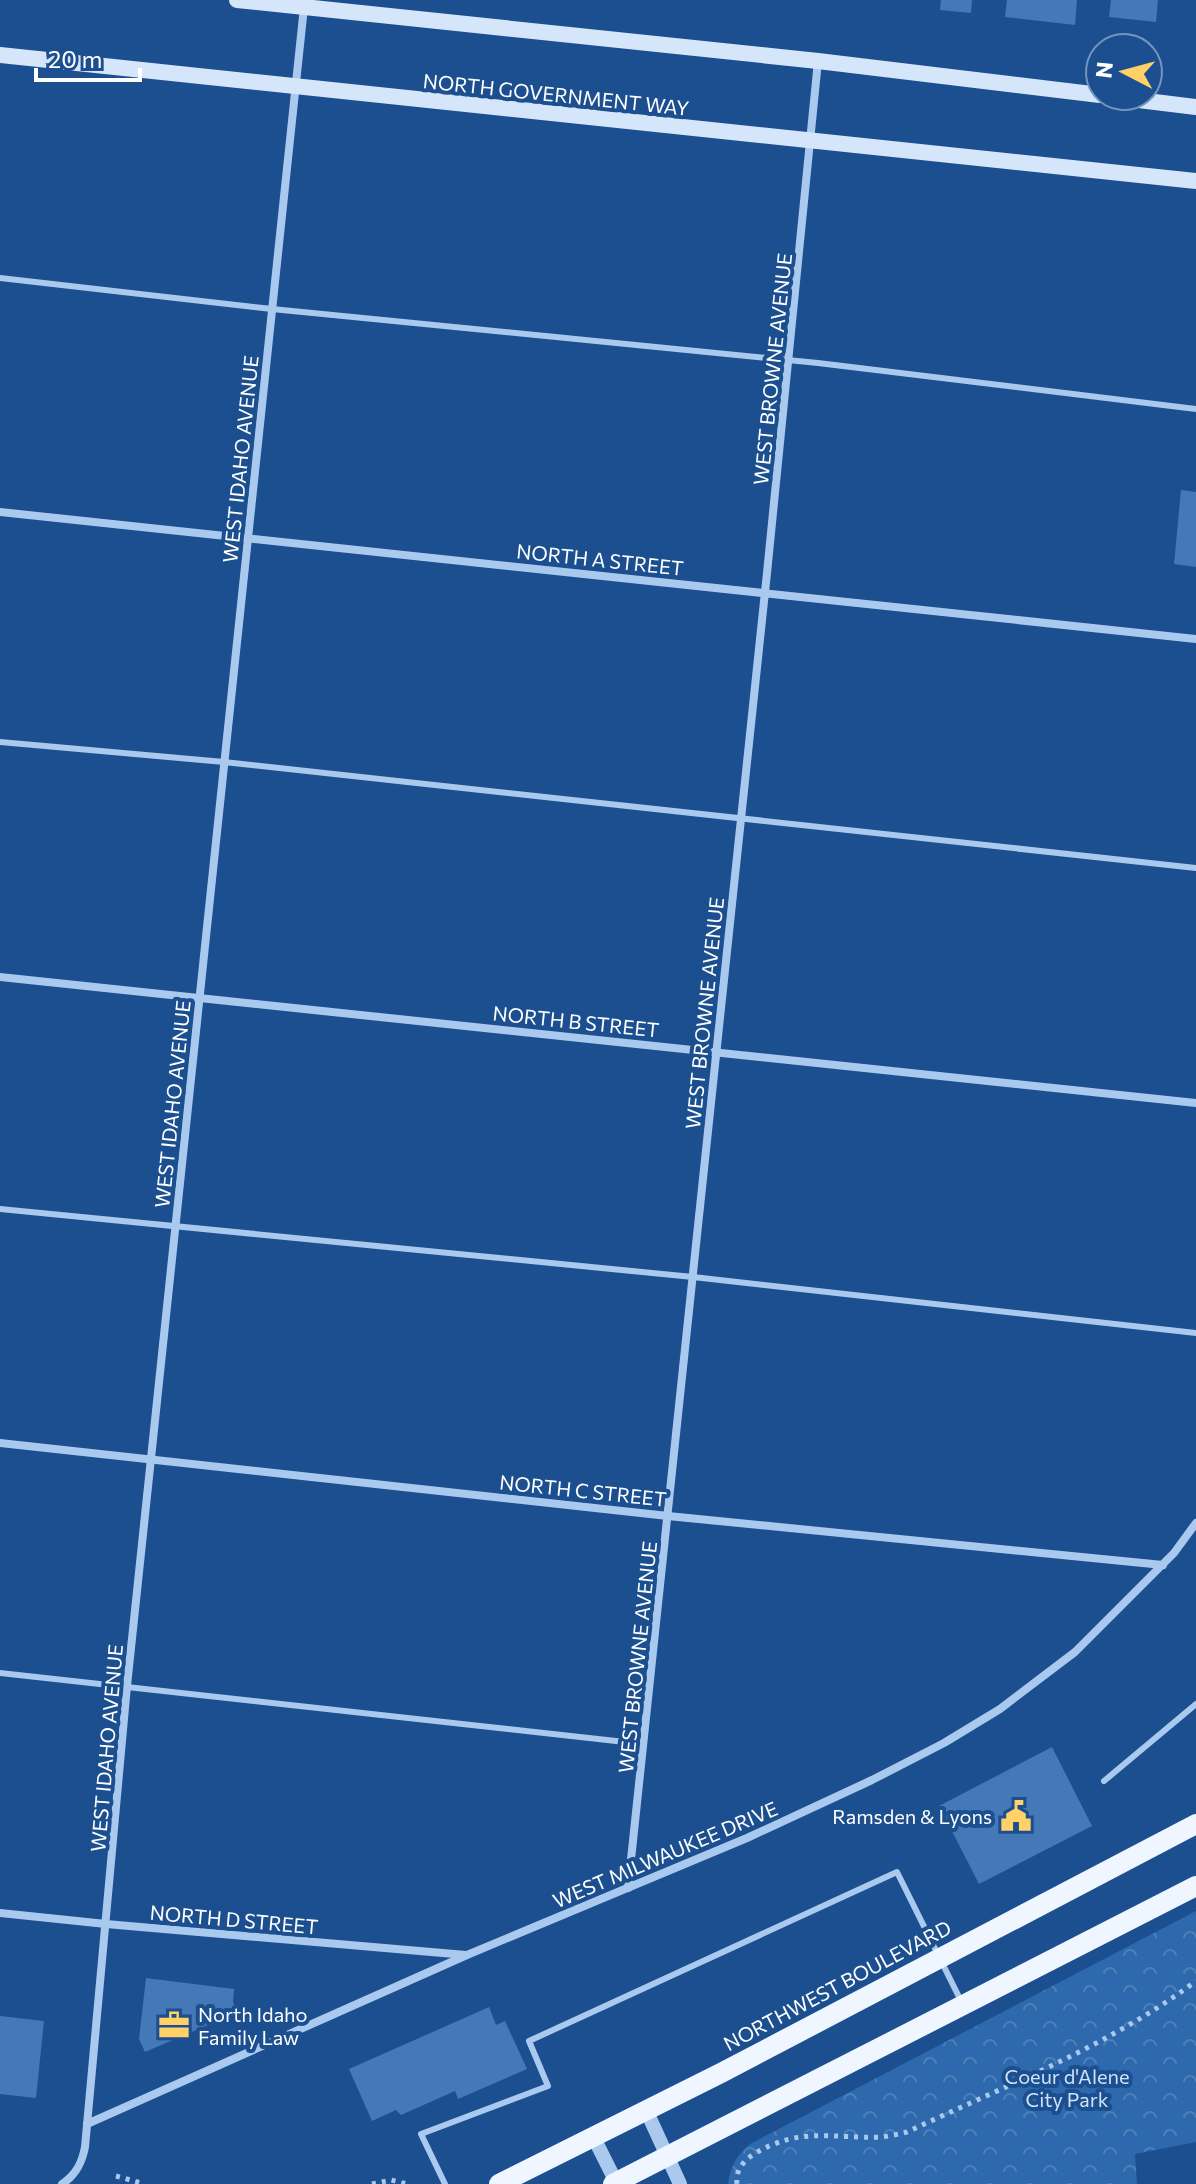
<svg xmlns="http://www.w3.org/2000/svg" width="1196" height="2184" font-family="Commissioner,sans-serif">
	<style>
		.park { fill: url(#park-crowns) }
		.building { fill: #4478b7 }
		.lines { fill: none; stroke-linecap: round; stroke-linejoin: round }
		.path { stroke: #a9c9ee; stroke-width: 5; stroke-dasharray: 4 6; stroke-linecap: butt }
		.service { stroke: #a9c9ee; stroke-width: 6 }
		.minor { stroke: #a9c9ee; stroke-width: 8 }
		.tertiary { stroke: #a9c9ee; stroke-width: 14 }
		.secondary { stroke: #d6e6fa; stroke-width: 16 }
		.primary { stroke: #f0f6ff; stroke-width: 20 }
		.labels { text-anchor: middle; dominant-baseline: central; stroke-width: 8; stroke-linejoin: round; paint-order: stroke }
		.street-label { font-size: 20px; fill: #fff; stroke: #1b4f8f }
		.poi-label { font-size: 20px; fill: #fff; stroke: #1b4f8f; text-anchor: end }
		.park-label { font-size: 20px; fill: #cfe3fa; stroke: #1b4f8f }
	</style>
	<defs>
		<pattern id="park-crowns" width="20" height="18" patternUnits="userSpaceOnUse" patternTransform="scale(2)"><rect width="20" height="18" fill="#2e69ad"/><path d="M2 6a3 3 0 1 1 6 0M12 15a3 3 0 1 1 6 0" fill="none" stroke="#4d80b9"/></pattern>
	</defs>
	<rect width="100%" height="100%" fill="#1b4f8f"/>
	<path class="park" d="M1196,1911V2142L1135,2154L1137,2184H728C730,2167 737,2155 750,2144Z"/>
	<g class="building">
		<path d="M941,0H972L971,13L940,10Z"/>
		<path d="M1007,0H1077L1075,25L1005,17Z"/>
		<path d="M1111,0H1158L1156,22L1109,17Z"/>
		<path d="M1181,490L1196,492V567L1174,564Z"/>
		<path d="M1052,1747L1092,1826L979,1884L939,1806Z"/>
		<path d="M146,1978L234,1989L233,2002L238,2012L145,2052L139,2039Z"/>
		<path d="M489,2007L496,2025L505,2021L527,2069L458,2099L455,2091L401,2115L396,2110L372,2121L349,2069Z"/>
		<path d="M0,2016L44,2021L36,2098L0,2094Z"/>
	</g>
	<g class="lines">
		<g class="path">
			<path d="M116,2176L145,2184"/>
			<path d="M372,2184L391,2180L407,2184"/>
			<path d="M737,2184C735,2171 744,2160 754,2154C801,2126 832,2139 882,2137C890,2136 899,2134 907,2132C1003,2087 1111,2045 1196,1981"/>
		</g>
		<g class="service">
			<path d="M0,278L272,309L818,363L1196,409"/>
			<path d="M0,742L224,762L1196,868"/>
			<path d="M0,1209L693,1277L1196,1333"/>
			<path d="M0,1673L643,1744"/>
			<path d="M1104,1781L1196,1704"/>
			<path d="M445,2184L421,2134L548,2086L529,2041L897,1872L961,2001"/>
		</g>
		<g class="minor">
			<path d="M0,512L1196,639"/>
			<path d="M0,977L1196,1103"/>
			<path d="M0,1443L668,1516L1163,1565"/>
			<path d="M628,1888L767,573L818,61"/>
			<path d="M0,1913L106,1924L466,1955"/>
			<path d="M87,2124L467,1955L747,1838L872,1780L944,1743L1000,1709L1075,1652L1174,1553L1196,1523"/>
			<path d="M62,2184C76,2175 82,2163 85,2147L127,1686L304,7"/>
		</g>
		<g class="tertiary">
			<path d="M646,2110L680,2184"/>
			<path d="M593,2136L617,2184"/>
		</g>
		<g class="secondary">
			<path d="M237,0L818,61L1100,95"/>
			<path d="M0,55L1196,181"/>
			<path d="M1106,96L1196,107"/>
		</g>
		<g class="primary">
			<path d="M499,2184L721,2073L1196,1824"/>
			<path d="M613,2184L1196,1886"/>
		</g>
	</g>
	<defs>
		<symbol id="civic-bare" viewBox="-9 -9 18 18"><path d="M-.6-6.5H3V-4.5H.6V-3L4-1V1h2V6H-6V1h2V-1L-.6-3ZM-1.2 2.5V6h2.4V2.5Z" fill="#ffd166" stroke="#1b4f8f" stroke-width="2.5" paint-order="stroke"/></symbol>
		<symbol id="office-bare" viewBox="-9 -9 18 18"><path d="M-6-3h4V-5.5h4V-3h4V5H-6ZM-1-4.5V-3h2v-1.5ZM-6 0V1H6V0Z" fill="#ffd166" stroke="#1b4f8f" stroke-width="2.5" paint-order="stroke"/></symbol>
	</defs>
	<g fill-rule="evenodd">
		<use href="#civic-bare" x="994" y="1794" width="44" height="44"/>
		<use href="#office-bare" x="152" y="2003" width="44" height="44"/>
	</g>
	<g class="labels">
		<g class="street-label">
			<text transform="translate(556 94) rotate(6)">NORTH GOVERNMENT WAY</text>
			<text transform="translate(772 369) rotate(-84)">WEST BROWNE AVENUE</text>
			<text transform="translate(240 459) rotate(-84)">WEST IDAHO AVENUE</text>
			<text transform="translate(600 559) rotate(6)">NORTH A STREET</text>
			<text transform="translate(704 1013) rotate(-84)">WEST BROWNE AVENUE</text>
			<text transform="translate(576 1021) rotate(6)">NORTH B STREET</text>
			<text transform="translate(172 1104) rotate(-84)">WEST IDAHO AVENUE</text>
			<text transform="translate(583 1490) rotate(6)">NORTH C STREET</text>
			<text transform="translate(637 1657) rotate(-84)">WEST BROWNE AVENUE</text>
			<text transform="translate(106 1748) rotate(-85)">WEST IDAHO AVENUE</text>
			<text transform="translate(665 1854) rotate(-23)">WEST MILWAUKEE DRIVE</text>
			<text transform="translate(234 1919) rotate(5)">NORTH D STREET</text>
			<text transform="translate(837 1985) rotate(-28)">NORTHWEST BOULEVARD</text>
		</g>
		<g class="poi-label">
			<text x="992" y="1816">Ramsden &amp; Lyons</text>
			<text x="198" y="2014" text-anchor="start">North Idaho<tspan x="198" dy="23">Family Law</tspan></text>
		</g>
		<g class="park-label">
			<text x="1067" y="2076">Coeur d'Alene<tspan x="1067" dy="23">City Park</tspan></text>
		</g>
	</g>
	<g transform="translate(1124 72) rotate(276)"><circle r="38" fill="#1b4f8f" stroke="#7695bc" stroke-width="2"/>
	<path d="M0-6L14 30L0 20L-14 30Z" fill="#ffd166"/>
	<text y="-12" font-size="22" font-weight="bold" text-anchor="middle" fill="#ffffff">N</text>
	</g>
	<path d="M36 68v12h104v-12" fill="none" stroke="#ffffff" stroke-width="4"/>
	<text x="48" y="68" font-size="24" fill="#ffffff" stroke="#1b4f8f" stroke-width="6" paint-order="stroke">20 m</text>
</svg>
